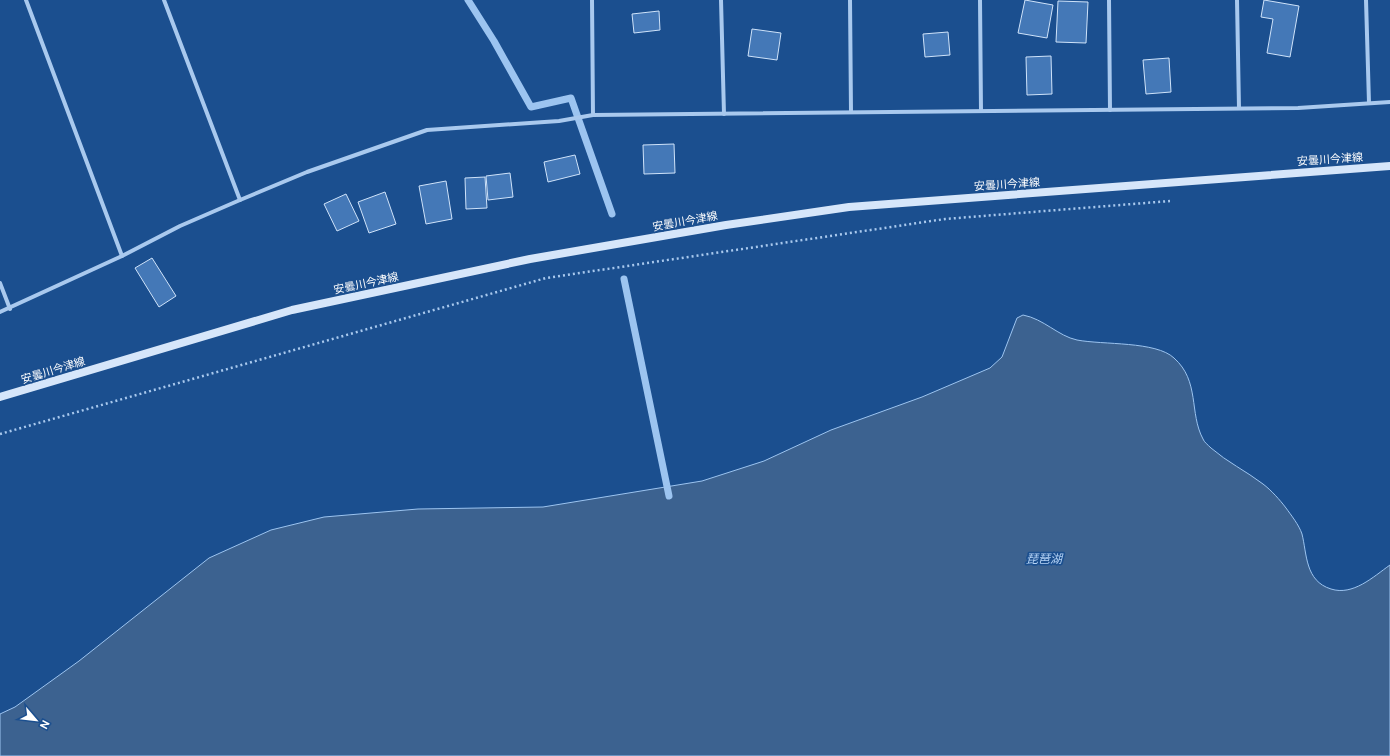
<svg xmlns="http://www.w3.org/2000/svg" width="1390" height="756" font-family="'DM Sans','Noto Sans JP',sans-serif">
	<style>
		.water { fill: #3c6290; stroke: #9cc4f0 }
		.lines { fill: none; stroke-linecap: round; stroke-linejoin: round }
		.stream { stroke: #9cc4f0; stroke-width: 7 }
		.building { fill: #4478b7; stroke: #cfe3fa }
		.path { stroke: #a9c9ee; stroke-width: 2.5; stroke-dasharray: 2 3; stroke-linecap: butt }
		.street { stroke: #a9c9ee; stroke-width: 4 }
		.secondary { stroke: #d6e6fa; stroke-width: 8 }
		.labels { text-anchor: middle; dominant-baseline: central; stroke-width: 3.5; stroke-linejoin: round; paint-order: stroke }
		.street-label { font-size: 11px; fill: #fff; stroke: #1b4f8f }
		.water-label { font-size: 12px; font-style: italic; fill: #b5d3f5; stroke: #1b4f8f }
	</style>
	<rect width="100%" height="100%" fill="#1b4f8f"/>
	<path class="water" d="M1023,315C1044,319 1058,336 1077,340C1103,345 1156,341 1174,358C1200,381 1189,413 1203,439C1204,442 1208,445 1211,448C1227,462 1246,471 1263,484C1271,490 1280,500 1286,508C1291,515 1299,525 1302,534C1307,554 1305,581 1331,589C1353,596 1373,577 1390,565V756H0V714L15,707L79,661L209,558L271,530L324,517L418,509L543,507L702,481L764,461L831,430L922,397L990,368L1002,357L1017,318Z"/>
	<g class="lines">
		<g class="stream">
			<path d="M468,0L494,41L531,107L571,98L612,214"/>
			<path d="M624,279L669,496"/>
		</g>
	</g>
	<g class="building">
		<path d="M1025,0L1053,5L1047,38L1018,33Z"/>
		<path d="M1264,0L1299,6L1290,57L1267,53L1273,19L1261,17Z"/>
		<path d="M1058,1L1088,2L1086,43L1056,42Z"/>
		<path d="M659,11L660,30L634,33L632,14Z"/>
		<path d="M752,29L781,33L777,60L748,56Z"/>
		<path d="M948,32L950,55L925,57L923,34Z"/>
		<path d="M1051,56L1052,94L1027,95L1026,57Z"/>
		<path d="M1169,58L1171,92L1146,94L1143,60Z"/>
		<path d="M674,144L675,173L644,174L643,145Z"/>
		<path d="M575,155L580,174L548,182L544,162Z"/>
		<path d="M510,173L513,197L488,200L486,176Z"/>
		<path d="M485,177L487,208L466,209L465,178Z"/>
		<path d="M446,181L452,219L426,224L419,186Z"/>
		<path d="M385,192L396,224L369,233L358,202Z"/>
		<path d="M346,194L359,221L337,231L324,204Z"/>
		<path d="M152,258L176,296L159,307L135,268Z"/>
	</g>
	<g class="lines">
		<path class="path" d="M0,434L546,278L945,219L1170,201"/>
		<g class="street">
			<path d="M26,0L122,256"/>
			<path d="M164,0L240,200"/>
			<path d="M592,0L593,115"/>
			<path d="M721,0L724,114"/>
			<path d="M850,0L851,112"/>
			<path d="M980,0L981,111"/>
			<path d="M1109,0L1110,110"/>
			<path d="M1237,0L1239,108"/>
			<path d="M1366,0L1369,103"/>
			<path d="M0,283L10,309"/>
			<path d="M0,312L122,256L180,226L240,200L307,172L427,130L559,121L593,115L1298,108L1390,102"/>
		</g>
		<path class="secondary" d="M0,397L292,310L530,259L726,225L849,207L1390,166"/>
	</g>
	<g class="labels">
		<g class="street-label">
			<text transform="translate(1330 159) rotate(-4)">安曇川今津線</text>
			<text transform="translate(1007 184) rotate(-4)">安曇川今津線</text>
			<text transform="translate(685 221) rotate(-10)">安曇川今津線</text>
			<text transform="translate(366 283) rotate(-12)">安曇川今津線</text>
			<text transform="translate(53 370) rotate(-17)">安曇川今津線</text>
		</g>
		<g class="water-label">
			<text x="1044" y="559">琵琶湖</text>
		</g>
	</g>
	<g transform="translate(36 720) rotate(118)" stroke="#1b4f8f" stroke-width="3" paint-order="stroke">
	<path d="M0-3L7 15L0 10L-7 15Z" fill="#ffffff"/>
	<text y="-6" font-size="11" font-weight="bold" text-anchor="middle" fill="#ffffff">N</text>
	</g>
</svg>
